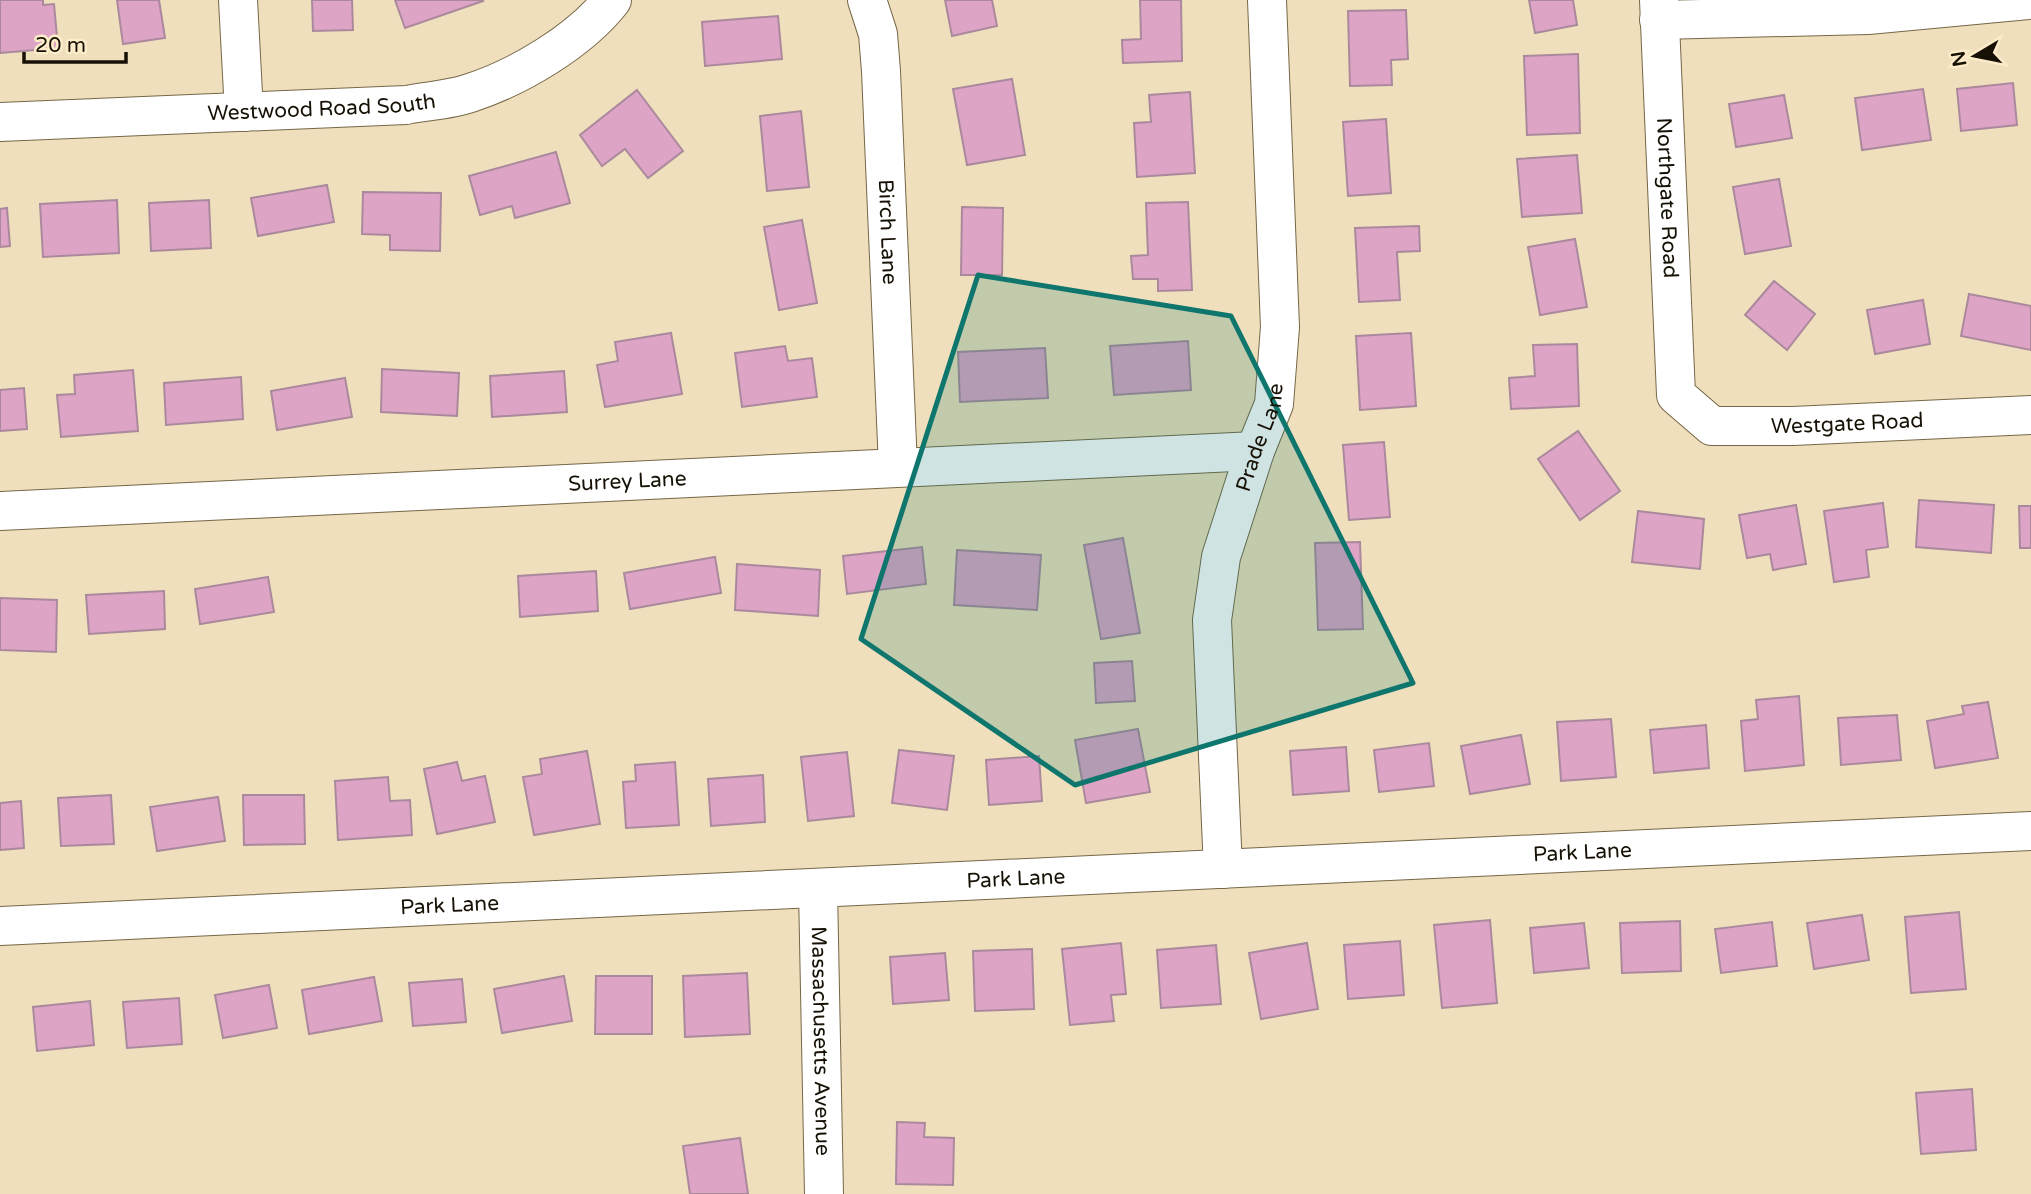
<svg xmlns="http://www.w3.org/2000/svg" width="2031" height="1194" font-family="'Varela Round',sans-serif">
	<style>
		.building { fill: #dea4c6; stroke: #ab899c; stroke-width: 2 }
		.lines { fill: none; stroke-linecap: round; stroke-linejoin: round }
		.minor-casing { stroke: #766748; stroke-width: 40 }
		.minor { stroke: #fff; stroke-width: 38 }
		.marked { fill: #0f766e; fill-opacity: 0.2; stroke: #0f766e; stroke-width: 5; stroke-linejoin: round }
		.labels { text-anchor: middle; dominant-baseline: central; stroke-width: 7; stroke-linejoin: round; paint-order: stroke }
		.street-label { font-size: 21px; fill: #171105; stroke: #fcecc9 }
	</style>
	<rect width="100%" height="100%" fill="#efdfbc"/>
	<g class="building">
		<path d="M0,0H43V5L54,4L58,48L0,53Z"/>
		<path d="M117,0H159L165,38L123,44Z"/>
		<path d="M312,0H352L353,30L313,31Z"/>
		<path d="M395,0H482L483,1L405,28Z"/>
		<path d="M945,0H992L997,26L952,36Z"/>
		<path d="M1140,0H1181L1182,61L1123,63L1122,40L1141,39Z"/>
		<path d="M1529,0H1573L1577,25L1535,33Z"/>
		<path d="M1406,10L1408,59L1391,60L1392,85L1350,86L1348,11Z"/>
		<path d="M778,16L782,59L705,66L702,22Z"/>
		<path d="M1578,54L1580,133L1527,135L1524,56Z"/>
		<path d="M1012,79L1025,155L967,165L953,89Z"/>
		<path d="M2013,83L2017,125L1961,131L1957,89Z"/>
		<path d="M1923,89L1931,140L1862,150L1855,98Z"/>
		<path d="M637,90L683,151L648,178L625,149L602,166L580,135Z"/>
		<path d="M1190,92L1195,173L1137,177L1134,123L1151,122L1149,95Z"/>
		<path d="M1784,95L1792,138L1736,147L1729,104Z"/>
		<path d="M801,111L809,187L767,191L760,116Z"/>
		<path d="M1386,119L1391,193L1348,196L1343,122Z"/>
		<path d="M556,152L570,203L515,218L512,206L480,215L469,176Z"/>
		<path d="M1577,155L1582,213L1522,217L1517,159Z"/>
		<path d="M1779,179L1791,246L1745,254L1733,187Z"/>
		<path d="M327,185L334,222L258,236L251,198Z"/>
		<path d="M363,192L441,193L440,251L390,250V235L362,234Z"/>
		<path d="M117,200L119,253L43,257L40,204Z"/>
		<path d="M209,200L211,248L151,251L149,203Z"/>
		<path d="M1188,202L1192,290L1158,291V279H1133L1131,256L1148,255L1146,203Z"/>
		<path d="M962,207L1003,208L1002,275H961Z"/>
		<path d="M7,208L10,246L0,247V209Z"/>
		<path d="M802,220L817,303L779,310L764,227Z"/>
		<path d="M1419,226L1420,251L1397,252L1400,300L1359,302L1355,228Z"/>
		<path d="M1575,239L1587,307L1540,315L1528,247Z"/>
		<path d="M1774,281L1815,314L1787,350L1745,315Z"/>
		<path d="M1969,294L2031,306V350L1961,336Z"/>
		<path d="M1923,300L1930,344L1875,354L1867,310Z"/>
		<path d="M671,333L682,394L605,407L597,365L618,361L615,342Z"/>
		<path d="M1411,333L1416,406L1360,410L1356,336Z"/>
		<path d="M1188,341L1191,390L1114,395L1110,346Z"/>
		<path d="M1577,344L1579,406L1511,409L1509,378L1535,376L1533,345Z"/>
		<path d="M785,346L788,361L812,358L817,397L742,407L735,353Z"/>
		<path d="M1045,348L1048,398L960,402L958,352Z"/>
		<path d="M382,369L459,373L457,416L381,412Z"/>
		<path d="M133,370L138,431L61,437L57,395L75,394L74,375Z"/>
		<path d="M564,371L567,412L492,417L490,376Z"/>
		<path d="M241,377L243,419L166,425L164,383Z"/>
		<path d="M345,378L352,417L277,430L271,391Z"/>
		<path d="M24,388L27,429L0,431V390Z"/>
		<path d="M1578,431L1620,491L1580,520L1538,459Z"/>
		<path d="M1384,442L1390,517L1349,520L1343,445Z"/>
		<path d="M1919,500L1994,505L1991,553L1916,547Z"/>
		<path d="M1883,503L1888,547L1866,550L1869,577L1834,582L1824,511Z"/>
		<path d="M1796,505L1806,564L1773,570L1770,554L1747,558L1739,515Z"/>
		<path d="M2019,506H2031V548H2020Z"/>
		<path d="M1638,511L1704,519L1700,569L1632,562Z"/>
		<path d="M1123,538L1140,633L1101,639L1084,545Z"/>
		<path d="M1360,542L1363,629L1318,630L1315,543Z"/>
		<path d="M922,547L926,584L847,594L843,556Z"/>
		<path d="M957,550L1041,555L1037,610L954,605Z"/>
		<path d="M715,557L721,593L630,609L624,573Z"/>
		<path d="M737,564L820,570L818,616L735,610Z"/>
		<path d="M596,571L598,611L520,617L518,576Z"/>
		<path d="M268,577L274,612L200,624L195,589Z"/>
		<path d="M164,591L165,629L89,634L86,595Z"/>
		<path d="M0,598L57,600L56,652L0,650Z"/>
		<path d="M1132,661L1135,701L1096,703L1094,663Z"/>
		<path d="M1799,696L1804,765L1745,771L1741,721L1758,719L1756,700Z"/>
		<path d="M1988,702L1998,758L1935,768L1927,721L1964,714L1962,706Z"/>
		<path d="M1897,715L1901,760L1841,765L1838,718Z"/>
		<path d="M1611,719L1616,777L1561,781L1557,722Z"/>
		<path d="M1706,725L1709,768L1654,773L1650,730Z"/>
		<path d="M1138,729L1150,792L1086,803L1075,740Z"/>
		<path d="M1521,735L1530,784L1470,794L1461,746Z"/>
		<path d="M1429,743L1434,786L1379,792L1374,750Z"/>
		<path d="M1346,747L1349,791L1293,795L1290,751Z"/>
		<path d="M899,750L954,756L947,810L892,803Z"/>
		<path d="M587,751L600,824L534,835L523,777L542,774L540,759Z"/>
		<path d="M847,752L854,816L808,821L801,757Z"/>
		<path d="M1039,756L1042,801L989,805L986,760Z"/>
		<path d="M457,762L462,781L485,776L495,822L437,834L424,769Z"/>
		<path d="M675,762L679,825L626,828L623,782L636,781L635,765Z"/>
		<path d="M763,775L765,822L711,826L708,779Z"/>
		<path d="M388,777L390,801L410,800L412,835L338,840L335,781Z"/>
		<path d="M111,795L114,844L61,846L58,798Z"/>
		<path d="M243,795H304L305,844L244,845Z"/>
		<path d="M218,797L225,841L157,851L150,807Z"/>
		<path d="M21,801L24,848L0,850V803Z"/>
		<path d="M1959,912L1966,989L1911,993L1905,917Z"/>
		<path d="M1862,915L1869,960L1814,969L1807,923Z"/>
		<path d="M1490,920L1497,1003L1442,1008L1434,925Z"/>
		<path d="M1680,921L1681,971L1622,973L1620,923Z"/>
		<path d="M1772,922L1777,966L1721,973L1715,929Z"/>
		<path d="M1584,923L1589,968L1534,973L1530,928Z"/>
		<path d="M1400,941L1404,995L1348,999L1344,945Z"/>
		<path d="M1121,943L1126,994L1111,995L1114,1021L1070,1025L1062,949Z"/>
		<path d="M1307,943L1318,1009L1261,1019L1249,953Z"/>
		<path d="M1216,945L1221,1004L1161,1008L1157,950Z"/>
		<path d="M1032,949L1034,1009L975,1011L973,951Z"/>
		<path d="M945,953L949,1000L893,1004L890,957Z"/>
		<path d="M747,973L750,1034L685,1037L683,976Z"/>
		<path d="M564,976L572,1021L502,1033L494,989Z"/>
		<path d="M596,976H652V1034H595Z"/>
		<path d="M374,977L382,1021L309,1034L302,990Z"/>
		<path d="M462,979L466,1022L413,1026L409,983Z"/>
		<path d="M269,985L277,1028L223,1038L215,995Z"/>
		<path d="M179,998L182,1044L127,1048L123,1002Z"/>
		<path d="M90,1001L94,1045L37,1051L33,1007Z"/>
		<path d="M1972,1089L1976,1150L1921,1154L1916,1093Z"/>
		<path d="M897,1122L925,1123L924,1137L954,1138L953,1185L896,1184Z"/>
		<path d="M740,1138L748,1194H690L683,1146Z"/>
	</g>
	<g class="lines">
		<defs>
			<g id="minor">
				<path d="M238,0L244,112"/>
				<path id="s1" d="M867,0L878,34L881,71L898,467"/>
				<path id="s2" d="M1659,0L1676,395L1712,426H1793L2031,415"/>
				<path d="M1659,20L1868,15L2028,0"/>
				<path id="s3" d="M0,122L406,105C426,101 450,100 470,93C519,77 580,41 612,0"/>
				<path id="s4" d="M0,511L1255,451"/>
				<path id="s5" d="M1223,869L1212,620L1221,557L1255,451L1274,404L1280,327L1267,0"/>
				<path id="s6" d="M818,889L824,1194"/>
				<path id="s7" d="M0,926L2031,831"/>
			</g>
		</defs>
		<use href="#minor" class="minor-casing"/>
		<use href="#minor" class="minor"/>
	</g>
	<path class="marked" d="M978,275L1231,316L1413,683L1075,785L861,639Z"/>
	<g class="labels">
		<g class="street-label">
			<text stroke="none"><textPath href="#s3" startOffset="322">Westwood Road South</textPath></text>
			<text stroke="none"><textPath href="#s2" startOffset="198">Northgate Road</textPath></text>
			<text stroke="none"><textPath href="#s1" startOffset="234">Birch Lane</textPath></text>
			<text stroke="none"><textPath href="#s2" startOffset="578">Westgate Road</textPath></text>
			<text stroke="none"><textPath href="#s5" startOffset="439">Prade Lane</textPath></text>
			<text stroke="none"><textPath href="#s4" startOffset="628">Surrey Lane</textPath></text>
			<text stroke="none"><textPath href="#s7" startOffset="1584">Park Lane</textPath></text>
			<text stroke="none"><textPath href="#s7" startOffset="1017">Park Lane</textPath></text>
			<text stroke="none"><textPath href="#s7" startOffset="450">Park Lane</textPath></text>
			<text stroke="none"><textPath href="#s6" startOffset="152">Massachusetts Avenue</textPath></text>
		</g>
	</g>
	<g transform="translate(1975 56) rotate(260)" stroke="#fcecc9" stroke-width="5" paint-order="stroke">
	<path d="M0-5L12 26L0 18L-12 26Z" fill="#171105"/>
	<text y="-10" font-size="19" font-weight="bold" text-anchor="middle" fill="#171105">N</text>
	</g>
	<path d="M24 52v10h102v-10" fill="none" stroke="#171105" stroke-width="3.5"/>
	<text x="35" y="52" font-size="21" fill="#171105" stroke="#fcecc9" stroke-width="5" paint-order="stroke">20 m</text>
</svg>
